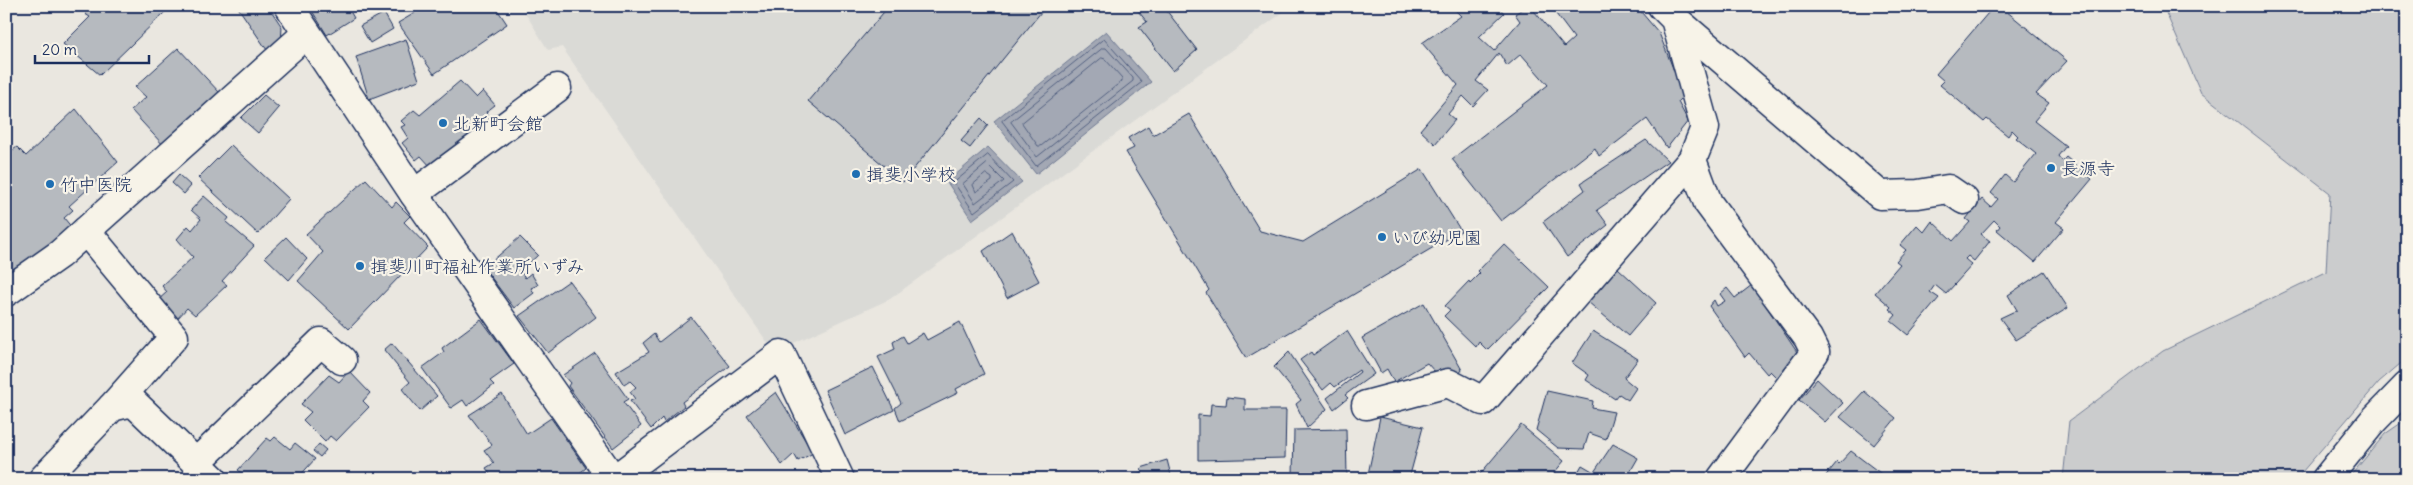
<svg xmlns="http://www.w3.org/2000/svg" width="2413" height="485" font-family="Delius,'Klee One',sans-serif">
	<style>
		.built { fill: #dadad6 }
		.green { fill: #cbcccd; stroke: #737e96 }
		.water { fill: #a3a8b4; stroke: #6d7892 }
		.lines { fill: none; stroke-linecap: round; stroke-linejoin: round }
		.shore { stroke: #515f80; stroke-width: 1 }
		.building { fill: #b6babf; stroke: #1b2f5e }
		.minor-casing { stroke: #1b2f5e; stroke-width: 31 }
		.minor { stroke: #f7f3e8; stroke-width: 28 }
		.poi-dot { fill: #1f6fb2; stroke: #f7f3e8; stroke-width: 2 }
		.labels { text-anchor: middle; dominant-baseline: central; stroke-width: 4.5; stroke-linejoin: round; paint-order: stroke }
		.poi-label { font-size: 18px; fill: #1b2f5e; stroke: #f7f3e8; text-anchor: start }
	</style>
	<rect width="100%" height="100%" fill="#eae7e0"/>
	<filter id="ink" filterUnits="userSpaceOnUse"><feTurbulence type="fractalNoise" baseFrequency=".02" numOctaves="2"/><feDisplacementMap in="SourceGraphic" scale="10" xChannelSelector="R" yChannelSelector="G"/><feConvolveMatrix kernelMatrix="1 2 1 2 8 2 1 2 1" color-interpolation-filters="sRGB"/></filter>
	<g filter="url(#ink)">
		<path class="built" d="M521,6H1283L1285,11L890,299L774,352L562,47L548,50Z"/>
		<g class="green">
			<path d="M2163,6H2407V358L2379,382L2296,479H2063L2069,421L2163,351L2326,272L2330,193L2201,93Z"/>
			<path d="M2407,419V479H2348L2385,434Z"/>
		</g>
		<g class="water">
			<path d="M1106,31L1151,82L1036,174L994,121Z"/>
			<path d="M988,147L1022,182L972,220L947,182Z"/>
		</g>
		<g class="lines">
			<g class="shore">
				<path d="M1104,39L1142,82L1036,166L1002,121Z"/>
				<path d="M1103,48H1106L1133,78V81L1037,157L1011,122Z"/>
				<path d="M1102,58L1105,59L1122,78V81L1041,146H1038L1022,123Z"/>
				<path d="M988,155L1013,182L974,212L954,183Z"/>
				<path d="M987,164L1004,181L975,203L963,184Z"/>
				<path d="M986,174L992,178V181L976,192L973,185Z"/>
			</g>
		</g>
		<g class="building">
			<path d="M93,6H158L165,12L100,75L63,44L90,17L85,14Z"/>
			<path d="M237,6H268L282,27L281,45L269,53Z"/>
			<path d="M309,6H347L354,18L327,35Z"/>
			<path d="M416,6H495L507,24L434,74L398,23L415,13L413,9Z"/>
			<path d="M889,6H1046L903,182L808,101Z"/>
			<path d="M1134,6H1163L1197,50L1173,71L1139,27L1147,22Z"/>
			<path d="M1455,6H1498L1504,13L1479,37L1494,51L1520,21L1515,14L1526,6H1530L1564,47L1574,38L1550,6H1636L1659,33L1684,96L1678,102L1688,121L1667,148L1647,119L1599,156L1595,148L1501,221L1452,159L1548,85L1521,54L1507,66L1499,53L1476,81L1488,90L1473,106L1463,96L1448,114L1455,120L1435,144L1420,130L1458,85L1422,43L1461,16L1453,8Z"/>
			<path d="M1994,6H2000L2067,61L2036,94L2049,103L2034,121L2066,146L2058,156L2062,161L2066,157L2092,179L2056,222L2064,228L2035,262L1997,230L2000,226L1994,220L1981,234L1990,241L1974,261L1968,256L1965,259L1972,265L1946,294L1935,285L1930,292L1939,298L1908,335L1891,321L1896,315L1889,309L1891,307L1875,293L1900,264L1896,261L1906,250L1900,245L1917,225L1924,232L1932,221L1953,241L1970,222L1966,219L1982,199L1991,207L1998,199L1991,193L2005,175L2013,182L2036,154L2016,138L2018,136L2012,130L2008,136L1987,119L1984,122L1940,85L1944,81L1936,74Z"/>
			<path d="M384,13L393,29L370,43L360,26Z"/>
			<path d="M406,39L419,80L369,99L356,57Z"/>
			<path d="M178,48L220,93L164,146L131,110L146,97L135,87Z"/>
			<path d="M460,81L476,98L483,91L495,105L486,112L490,117L431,167L421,156L416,160L402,143L408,138L401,127L405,125L401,121L414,110L420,115Z"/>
			<path d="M264,95L279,108L258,133L241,118Z"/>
			<path d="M76,109L118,162L69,206L73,210L64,218L73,229L6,280V155L17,147L26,156Z"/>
			<path d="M1189,114L1260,231L1303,242L1422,169L1461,231L1246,358L1206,293L1209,290L1126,152L1134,148L1128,138L1148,126L1153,135Z"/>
			<path d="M981,118L988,125L970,148L961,141Z"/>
			<path d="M1646,140L1668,161L1597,210L1608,225L1567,257L1543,222L1585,190L1581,183Z"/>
			<path d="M231,145L289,199L258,234L198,178Z"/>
			<path d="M179,175L191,186L184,194L172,183Z"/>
			<path d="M366,179L392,207L396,202L410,216L404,222L428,247L349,329L298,281L323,252L306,234Z"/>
			<path d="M204,196L229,218L226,222L254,246L222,281L227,285L195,315L187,308L177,319L157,301L167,292L162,286L193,257L177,239L188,226L192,230L201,219L191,210Z"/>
			<path d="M1012,231L1039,281L1007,298L983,251Z"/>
			<path d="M286,237L307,259L289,280L265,257Z"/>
			<path d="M520,237L538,255L521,271L525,278L531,273L538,285L531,288L534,293L514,308L484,268Z"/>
			<path d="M1504,244L1549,287L1487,350L1479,342L1476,347L1444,316L1450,310L1445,306L1469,281L1470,283L1480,273L1478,271Z"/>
			<path d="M1618,268L1656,303L1628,336L1588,302Z"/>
			<path d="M2044,271L2068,308L2016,340L2000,318L2017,310L2008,295Z"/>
			<path d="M569,281L596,317L548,353L519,316Z"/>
			<path d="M1752,285L1797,352L1777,378L1770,371L1767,374L1749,353L1745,357L1709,306L1714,300L1717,306L1725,301L1720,294L1727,288L1735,298Z"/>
			<path d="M1424,303L1462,370L1459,374L1434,371L1427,363L1394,382L1387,369L1381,373L1362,338Z"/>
			<path d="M691,317L730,366L682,402L684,406L664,422L662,418L651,429L630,401L635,399L630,392L636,387L630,381L624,385L616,372L649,352L643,343L654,334L659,342Z"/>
			<path d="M481,319L514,364L490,381L494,385L467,406L463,400L451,408L422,368L444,352L442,348Z"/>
			<path d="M960,322L984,374L956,389L958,393L900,421L895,408L901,403L878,357L895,349L893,342L903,336L907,343L923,333L927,340Z"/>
			<path d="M1347,331L1374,374L1345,395L1348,398L1334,409L1327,398L1360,372L1359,370L1335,387L1331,383L1323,390L1300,360L1311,352L1313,355Z"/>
			<path d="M1593,331L1638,359L1624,378L1636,388L1628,400L1619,394L1615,399L1586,380L1589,375L1572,363Z"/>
			<path d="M392,343L437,396L420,411L402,389L410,382L384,350Z"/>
			<path d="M1289,352L1327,409L1307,428L1296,404L1301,400L1274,367Z"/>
			<path d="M595,353L628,399L623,402L641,426L613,448L568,386L570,383L563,375Z"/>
			<path d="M873,367L894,410L845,435L825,390Z"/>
			<path d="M349,371L370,393L363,401L369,407L336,441L330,436L325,442L303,420L311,412L301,404L329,375L339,382Z"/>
			<path d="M1817,379L1843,403L1825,422L1799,400Z"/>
			<path d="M1547,391L1593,401L1592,408L1614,412L1606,439L1589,433L1584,449L1558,448L1536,430Z"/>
			<path d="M1864,391L1896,418L1874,445L1840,417Z"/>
			<path d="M776,392L813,453L798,461L794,454L782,465L747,415Z"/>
			<path d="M502,394L527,434L551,418L586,468L572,479L569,476L566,479H493L486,468L494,463L484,450L492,445L469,415Z"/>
			<path d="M1227,397L1245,399V410H1286L1285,458L1198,460V415L1210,416L1211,404L1226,405Z"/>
			<path d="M1380,417L1423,427L1409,479H1367Z"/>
			<path d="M1521,425L1564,461L1549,479H1476Z"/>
			<path d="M1346,429L1347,476H1293L1294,430Z"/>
			<path d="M275,437L290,449L295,443L315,459L297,479H248L238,470L267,438L271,441Z"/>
			<path d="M319,444L326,450L320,457L313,451Z"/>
			<path d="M1613,444L1638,458L1626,479H1574L1582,465L1594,472Z"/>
			<path d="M1851,451L1888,479H1823L1837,462L1839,464Z"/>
			<path d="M1167,460L1172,479H1121L1142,472L1141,468Z"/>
		</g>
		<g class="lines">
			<defs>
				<g id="minor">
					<path d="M289,6L414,194L613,479"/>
					<path d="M1662,6L1675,19L1705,128L1692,160L1708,203L1808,338L1815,352L1721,479"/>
					<path d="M1675,19L1880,195L1918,194L1948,189L1964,200"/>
					<path d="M414,194L557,88"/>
					<path d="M86,231L174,337L112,407"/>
					<path d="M6,292L60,254L306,34"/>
					<path d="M1366,405L1448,383L1483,401L1692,160"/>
					<path d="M196,463L321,342L342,360"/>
					<path d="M43,479L112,407L133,402L213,479"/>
					<path d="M615,479L781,354L840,479"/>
					<path d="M2326,479L2373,421L2407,386"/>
				</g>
			</defs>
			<use href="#minor" class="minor-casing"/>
			<use href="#minor" class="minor"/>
		</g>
	</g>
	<g class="poi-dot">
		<circle cx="443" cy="123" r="5"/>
		<circle cx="2051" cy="168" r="5"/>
		<circle cx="856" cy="174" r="5"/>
		<circle cx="50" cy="184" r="5"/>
		<circle cx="1382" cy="237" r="5"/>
		<circle cx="360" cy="266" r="5"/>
	</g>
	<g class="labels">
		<g class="poi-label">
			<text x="453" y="123">北新町会館</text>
			<text x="2061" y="168">長源寺</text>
			<text x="866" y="174">揖斐小学校</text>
			<text x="60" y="184">竹中医院</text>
			<text x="1392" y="237">いび幼児園</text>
			<text x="370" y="266">揖斐川町福祉作業所いずみ</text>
		</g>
	</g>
	<rect width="2413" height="485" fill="none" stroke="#f7f3e8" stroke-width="25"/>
	<rect x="12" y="12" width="2388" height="460" fill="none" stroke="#1b2f5e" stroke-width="2" filter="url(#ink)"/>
	<path d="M35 55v8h114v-8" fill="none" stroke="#1b2f5e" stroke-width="2.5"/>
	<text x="42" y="55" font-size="15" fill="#1b2f5e" stroke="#f7f3e8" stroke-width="4" paint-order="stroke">20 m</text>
</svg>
